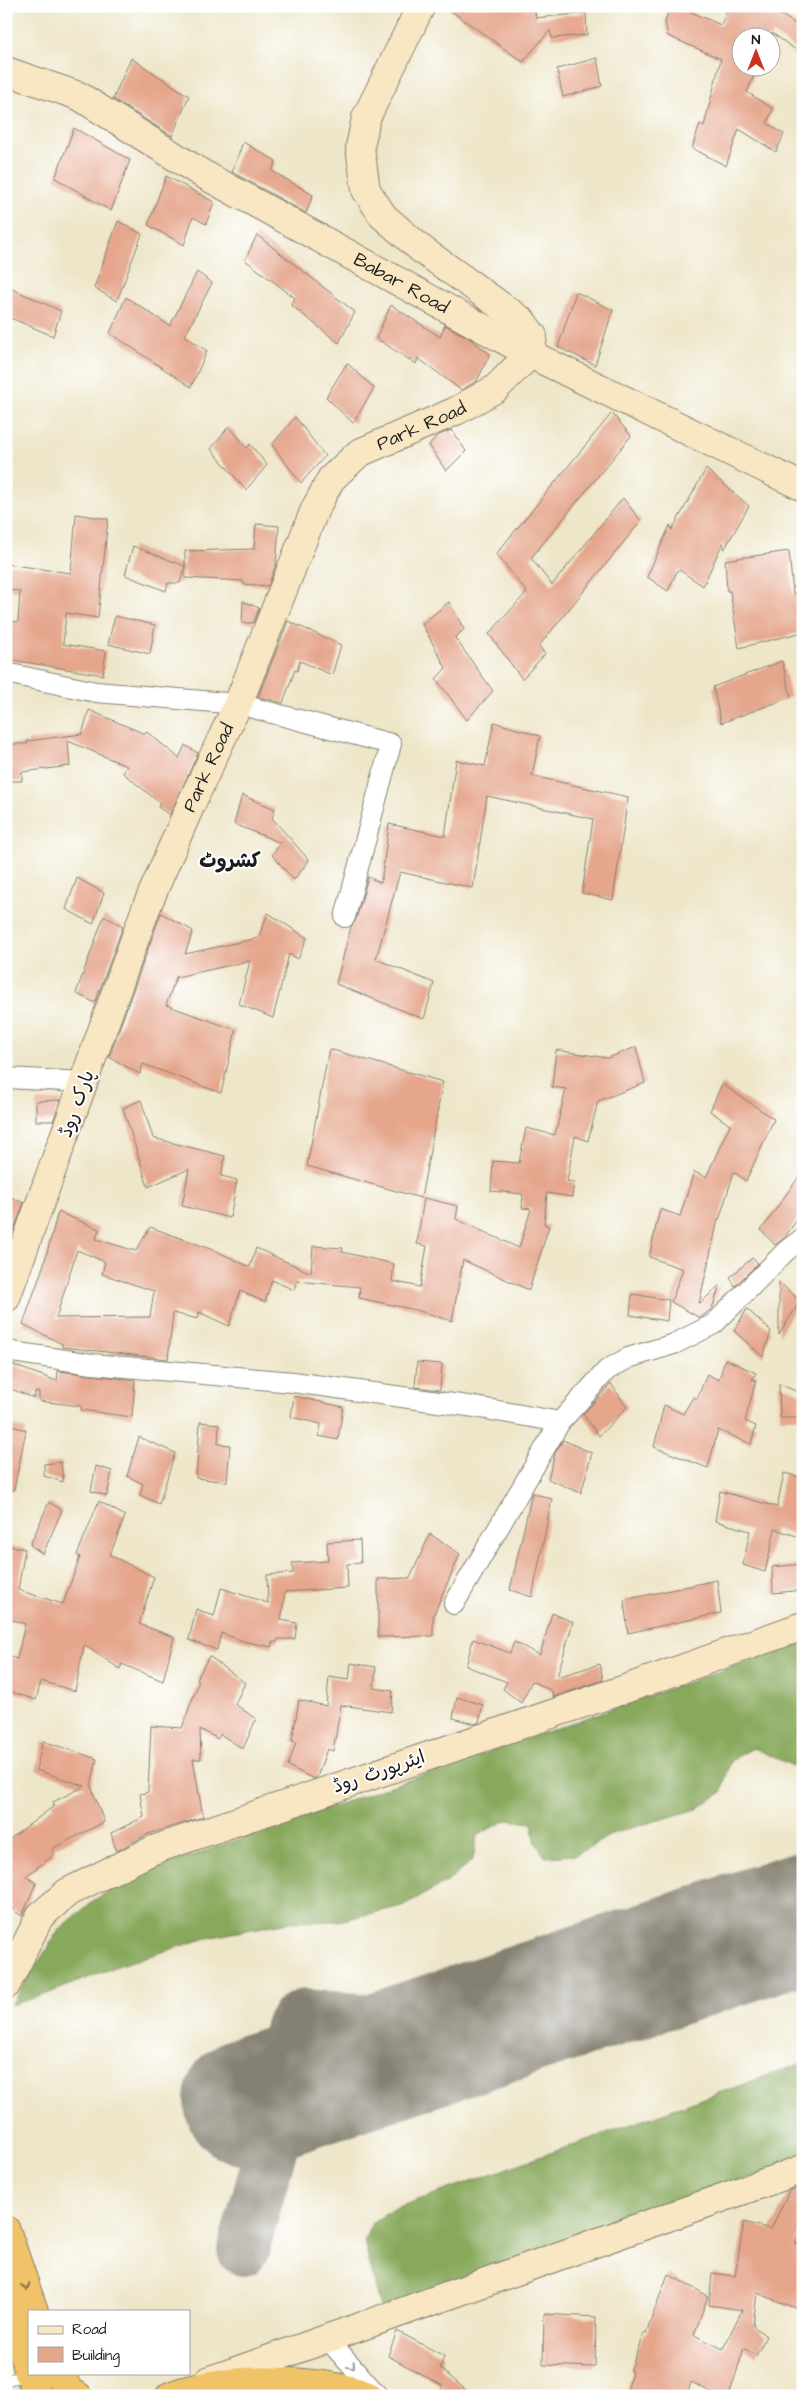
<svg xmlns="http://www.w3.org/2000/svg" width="809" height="2402" font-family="'Architects Daughter','Playpen Sans Arabic',sans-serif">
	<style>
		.forest { fill: #88a95c; stroke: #52623c }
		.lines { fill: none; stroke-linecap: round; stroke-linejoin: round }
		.taxiway { stroke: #858172; stroke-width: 52 }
		.runway { stroke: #858172; stroke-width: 130 }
		.building { fill: #e5a68c; fill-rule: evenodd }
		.lane-casing { stroke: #858172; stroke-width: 12 }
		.street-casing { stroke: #858172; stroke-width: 22 }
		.secondary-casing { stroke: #858172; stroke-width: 30 }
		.highway-casing { stroke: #858172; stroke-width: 30 }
		.lane { stroke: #fff; stroke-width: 10 }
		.street { stroke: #fff; stroke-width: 20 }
		.secondary { stroke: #f9e7c3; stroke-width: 28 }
		.highway { stroke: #f0c369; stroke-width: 28 }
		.oneway { stroke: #867042 }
		.oneway2 { stroke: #999 }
		.labels { text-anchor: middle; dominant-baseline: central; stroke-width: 4; stroke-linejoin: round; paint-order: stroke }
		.street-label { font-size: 19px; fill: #1c1c1c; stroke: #fff }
		.neighbourhood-label { font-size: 20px; font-weight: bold; fill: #1c1c1c; stroke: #fff }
	</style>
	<rect width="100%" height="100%" fill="#fff"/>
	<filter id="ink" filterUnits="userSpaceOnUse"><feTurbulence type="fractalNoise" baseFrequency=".02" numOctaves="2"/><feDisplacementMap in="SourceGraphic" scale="10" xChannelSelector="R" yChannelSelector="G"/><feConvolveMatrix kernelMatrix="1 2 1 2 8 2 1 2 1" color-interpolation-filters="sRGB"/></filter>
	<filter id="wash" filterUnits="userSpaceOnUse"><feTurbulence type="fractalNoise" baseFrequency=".0096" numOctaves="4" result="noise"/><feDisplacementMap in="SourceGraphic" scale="20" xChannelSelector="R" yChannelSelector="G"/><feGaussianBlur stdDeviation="1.12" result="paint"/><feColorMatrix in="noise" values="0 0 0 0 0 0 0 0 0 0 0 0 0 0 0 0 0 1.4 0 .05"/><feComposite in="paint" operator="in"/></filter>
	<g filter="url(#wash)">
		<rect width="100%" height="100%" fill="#eee6c9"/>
		<g class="forest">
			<path d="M803,1642V1769H800L753,1748L731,1760L721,1793L697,1809L614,1833L576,1855L545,1857L536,1843L532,1823L507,1820L477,1835L473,1860L447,1882L402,1906L339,1921L288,1922L207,1938L120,1965L47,1994L11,2005L59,1930L94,1900L139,1874Z"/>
			<path d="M803,2063V2159L381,2308L364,2241L372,2223L393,2209Z"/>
		</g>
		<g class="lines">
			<g class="taxiway">
				<path d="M339,2072C326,2071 313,2070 302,2062C286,2049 283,2023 304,2015L472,2027"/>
				<path d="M243,2250L288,2089"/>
			</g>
			<path class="runway" d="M249,2101L803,1917"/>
		</g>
		<g id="blocks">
			<g class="building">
				<path d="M444,6H534L536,18L586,13L587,35L552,38L550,30L523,62Z"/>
				<path d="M670,6H693L691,12L721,25L729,6H768L803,29V55L772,33L770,38H742V68H757L747,92L773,109L767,123L784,134L776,152L739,129L726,166L692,148L700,124L704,126L721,59L668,36L665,22Z"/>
				<path d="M131,58L189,96L172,136L113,99Z"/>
				<path d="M597,58L602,86L563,97L557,69Z"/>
				<path d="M74,128L130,160L111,211L55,178Z"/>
				<path d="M243,142L276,161L272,171L313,195L306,213L232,172Z"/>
				<path d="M166,176L214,202L206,224L193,217L184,245L148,225Z"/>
				<path d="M118,221L142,234L117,301L94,288Z"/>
				<path d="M257,235L355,312L339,343L291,305L295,298L245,260Z"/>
				<path d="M197,272L212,283L185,336L207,351L191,387L110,333L126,297L170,326Z"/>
				<path d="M6,286L61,311L53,336L6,316Z"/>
				<path d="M576,292L613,310L595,365L558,347Z"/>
				<path d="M391,305L440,337L445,325L469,338L490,354L477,381L461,390L418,358L416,364L376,338Z"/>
				<path d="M347,363L374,388L353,423L326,397Z"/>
				<path d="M612,413L631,436L531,558L552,585L623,498L641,521L539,646L545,654L522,679L489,634L527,592L496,554Z"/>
				<path d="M295,417L325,456L301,483L272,445Z"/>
				<path d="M229,426L247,448L250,444L267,465L246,490L211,449Z"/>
				<path d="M451,430L466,451L446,471L429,445L437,436Z"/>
				<path d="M706,469L749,506L724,550L723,542L703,586L678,569L668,591L647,577L670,525L672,530Z"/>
				<path d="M76,514L108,519L98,618L66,613L63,644L106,651L103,675L6,659V620L18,622L20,591L6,590V564L71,573Z"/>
				<path d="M256,524L279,526L276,565L268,586L243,584V581L185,578V551L254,549Z"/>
				<path d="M133,546L185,566L180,583H168L166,591L125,575Z"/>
				<path d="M789,551L793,594L801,592L803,632L739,648L730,591H727L725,560Z"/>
				<path d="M243,601L259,608L253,623H242Z"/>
				<path d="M449,602L464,629L455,638L493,691L467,720L436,679L446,668L422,624Z"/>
				<path d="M115,616L155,625L150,654L108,644Z"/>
				<path d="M288,621L341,645L332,675L300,661L297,671L295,670L283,703L258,697Z"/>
				<path d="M782,661L791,697L721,723L713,687Z"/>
				<path d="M89,710L145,734L146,731L179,758L185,745L198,753L170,815L158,807L160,803L123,773L127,766L68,741L70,766L22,772V781H6V744H28L27,741L82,734Z"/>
				<path d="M494,722L540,736L532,776L628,797L613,900L582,893L593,819L487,796L473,888L400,872L376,959L434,983L424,1019L336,984L351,927L356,920L368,877L381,883L389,824L445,836L456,760L485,766Z"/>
				<path d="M242,795L275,809L272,818L309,860L294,880L272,855L281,843L234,824Z"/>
				<path d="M77,878L104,893L93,924L66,909Z"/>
				<path d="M161,913L193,931L185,954L258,938L268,913L307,938L298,959L289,954L273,1018L239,1004L250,961L176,977L166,1005L236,1030L221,1093L143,1064L140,1074L109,1057Z"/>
				<path d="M104,916L123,926L95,1003L76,993Z"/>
				<path d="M636,1047L645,1083L598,1101L588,1141L575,1136L567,1181L574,1182L572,1197L547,1193L544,1224L549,1226L529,1290L463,1260L452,1321L416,1310L359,1298L360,1287L297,1281L294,1290L272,1280L265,1302L240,1291L229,1326L199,1312L198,1319L173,1313L168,1359L62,1347V1344L23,1324L44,1264L58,1212L99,1229L96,1239L136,1251L150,1227L216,1251L250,1267L256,1248L311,1273L313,1246L343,1248L342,1252L394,1264L392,1281L420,1287L427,1246L417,1244L424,1198L458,1206L456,1219L519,1248L531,1209L522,1208L523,1194L491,1191L493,1161L519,1163L526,1128L555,1135L566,1089L552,1087L556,1050L608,1058ZM77,1250L105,1262L102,1274L154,1291L150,1317L56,1318Z"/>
				<path d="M329,1049L443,1082L421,1198L307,1166Z"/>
				<path d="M722,1084L774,1119L746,1181L734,1172L719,1220L718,1219L699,1304L720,1285L712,1309L700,1318L671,1302L683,1269L649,1257L660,1209L680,1216L694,1172L706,1177L730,1125L710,1111Z"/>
				<path d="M61,1100L53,1121H36V1101Z"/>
				<path d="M141,1100L153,1138L225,1156L221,1176L237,1180L230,1218L182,1206L189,1169L148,1187L123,1108Z"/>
				<path d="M803,1171V1211L785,1237L775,1245L761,1230Z"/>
				<path d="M6,1195L24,1203L6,1251Z"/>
				<path d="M752,1258L758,1263L735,1286L730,1277Z"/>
				<path d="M779,1282L800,1301L779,1335Z"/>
				<path d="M632,1294L669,1300L667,1321L630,1315Z"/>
				<path d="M747,1309L771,1331L763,1357L734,1331Z"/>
				<path d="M725,1359L756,1373L752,1380H756L745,1421L756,1426L751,1444L718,1430L708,1468L654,1447L664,1405L683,1414L693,1397L697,1399L707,1374L719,1380Z"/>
				<path d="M417,1362L442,1364L440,1390L415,1387Z"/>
				<path d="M10,1364L57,1381L58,1371L135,1380L132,1417L81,1410V1406L39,1401V1392H35L34,1398L6,1387Z"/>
				<path d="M611,1384L627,1407L599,1436L583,1414Z"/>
				<path d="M779,1384L803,1394V1418H780Z"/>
				<path d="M294,1396L343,1407L338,1440L319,1436L321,1424L291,1417Z"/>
				<path d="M200,1422L219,1424L218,1444L230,1445L227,1482L196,1478Z"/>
				<path d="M6,1424L26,1430L14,1490H6Z"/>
				<path d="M139,1437L175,1453L159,1504L140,1495L143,1484L127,1476Z"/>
				<path d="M563,1440L592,1453L581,1493L548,1479L555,1453Z"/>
				<path d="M61,1462L63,1482L44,1476V1464Z"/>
				<path d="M96,1466L112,1471L107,1496L91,1491Z"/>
				<path d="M784,1473L803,1478V1538L775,1529L765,1572L743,1565L750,1531L715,1521L720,1491L777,1507Z"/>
				<path d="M532,1493L552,1499L532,1597L510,1590Z"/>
				<path d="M99,1501L125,1516L110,1555L154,1577L139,1624L174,1637L163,1681L122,1664L120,1669L84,1645L75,1691L41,1681L36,1700L6,1690V1655L17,1659L25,1624L6,1618V1545L25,1549L18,1590L63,1604L80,1557L77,1555Z"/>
				<path d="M49,1502L62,1510L43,1554L30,1545Z"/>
				<path d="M430,1534L460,1554L433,1616V1636L378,1637V1579L410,1578Z"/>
				<path d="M360,1540L361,1563L347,1564L348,1588L285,1592L281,1620L297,1623L295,1639H278L277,1642H272V1647L246,1642L221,1633L217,1650L189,1640L196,1609L214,1616L221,1588L268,1603L267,1575L293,1573L292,1563L328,1561L327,1542Z"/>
				<path d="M803,1564V1590L773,1593L772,1567Z"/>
				<path d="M717,1580L721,1613L628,1633L624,1600Z"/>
				<path d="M552,1613L573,1622L557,1677L600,1664L603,1680L553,1697L552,1691L532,1681L521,1703L503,1689L507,1682L466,1666L473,1639L510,1653L514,1642L540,1655Z"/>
				<path d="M209,1656L245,1683L235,1704L256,1719L243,1749L220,1734L218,1739L200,1729L201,1759H193L203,1817L148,1834L116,1851L111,1833L144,1817L140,1794L148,1792L151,1726L182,1728L199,1681L197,1679Z"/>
				<path d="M351,1663L376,1667L374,1688L393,1691L391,1712L341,1705L333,1751L327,1749L317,1777L314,1779L288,1766L296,1742L292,1741L299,1700L326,1706L329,1677L349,1680Z"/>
				<path d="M457,1697L483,1705L479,1722L475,1724L453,1718Z"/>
				<path d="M43,1741L97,1759L91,1786L104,1822L52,1849L55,1854L26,1876L36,1883L22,1916L6,1905V1842L54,1806L53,1802L85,1786L36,1770Z"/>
				<path d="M803,2186V2226L795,2243L803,2244V2311L757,2293L753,2326L766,2336L756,2356L744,2348L729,2396H718L691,2382L687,2396H626L632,2372L630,2371L644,2332L646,2333L668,2274L708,2296L694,2335L723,2349L742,2310L709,2305L712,2273L735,2276L744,2222L771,2229L789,2191Z"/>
				<path d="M544,2314L596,2317L595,2367L543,2365Z"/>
				<path d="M397,2331L444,2356L440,2368L473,2396H438L443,2386L388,2356Z"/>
			</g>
		</g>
	</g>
	<g filter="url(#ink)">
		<use href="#blocks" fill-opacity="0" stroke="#858172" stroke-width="1"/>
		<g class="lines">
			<defs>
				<path id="lane" d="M6,2380L30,2375"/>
				<g id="street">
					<path d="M6,673L96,692L238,704L391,744L345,917"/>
					<path d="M6,1078L85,1082"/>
					<path d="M6,1351L92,1364L293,1382L475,1407L560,1422"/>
					<path d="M454,1604L560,1422L607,1370L628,1358L674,1344L714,1324L786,1251L803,1238"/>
					<path d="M326,2337L378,2396"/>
				</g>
				<g id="secondary">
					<path id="s1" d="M6,71L79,96L201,173L530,354L803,487"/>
					<path id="s2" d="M6,1298L146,908L192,802L238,704L315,509L331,479L359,453L456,411L495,389L530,354L533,336L522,321L421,249L383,216L366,190L360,147L366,118L421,6"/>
					<path d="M6,1985L40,1916L68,1892L153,1850L628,1688L803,1626"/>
					<path d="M208,2381L803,2169"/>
				</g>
				<g id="highway">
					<path d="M6,2230L34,2311"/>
					<path d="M6,2300L29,2372"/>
					<path d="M29,2373L38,2396"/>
					<path d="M58,2373L70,2391L78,2396"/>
					<path d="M170,2396C215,2376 322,2377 368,2396"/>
				</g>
			</defs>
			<use href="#lane" class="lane-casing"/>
			<use href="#street" class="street-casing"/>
			<use href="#secondary" class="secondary-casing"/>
			<use href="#highway" class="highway-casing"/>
			<use href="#lane" class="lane"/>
			<use href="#street" class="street"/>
			<use href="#secondary" class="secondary"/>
			<use href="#highway" class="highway"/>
		</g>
		<defs><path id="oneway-chevron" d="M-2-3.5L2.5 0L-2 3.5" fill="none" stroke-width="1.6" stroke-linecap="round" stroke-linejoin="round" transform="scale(1.25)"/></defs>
		<use class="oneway" href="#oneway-chevron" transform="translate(26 2287) rotate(71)"/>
		<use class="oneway2" href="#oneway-chevron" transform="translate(352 2366) rotate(49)"/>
	</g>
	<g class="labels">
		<g class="street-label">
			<text stroke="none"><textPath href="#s1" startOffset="450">Babar Road</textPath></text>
			<text stroke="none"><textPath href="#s2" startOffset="988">Park Road</textPath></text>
			<text stroke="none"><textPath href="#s2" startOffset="568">Park Road</textPath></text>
			<text transform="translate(77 1104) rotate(-70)">پارک روڈ</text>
			<text transform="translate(379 1772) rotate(-19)">ایئرپورٹ روڈ</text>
		</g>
		<g class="neighbourhood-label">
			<text x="230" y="861">کشروٹ</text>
		</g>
	</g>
	<rect width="809" height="2402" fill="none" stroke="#fff" stroke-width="25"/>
	<rect x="28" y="2310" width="162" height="65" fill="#ffffff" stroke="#a4a4a4"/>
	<rect x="38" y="2326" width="25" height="8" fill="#f9e7c3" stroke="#a4a4a4"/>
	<text x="72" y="2334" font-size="15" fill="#1c1c1c">Road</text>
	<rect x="38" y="2347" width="25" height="15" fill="#e5a68c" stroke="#a4a4a4"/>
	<text x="72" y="2360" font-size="15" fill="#1c1c1c">Building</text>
	<g transform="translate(756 52)"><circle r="24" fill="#ffffff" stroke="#a4a4a4"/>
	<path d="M0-4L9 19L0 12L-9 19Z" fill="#c8321e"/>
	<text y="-8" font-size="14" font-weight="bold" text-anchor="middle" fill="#1c1c1c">N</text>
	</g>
</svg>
